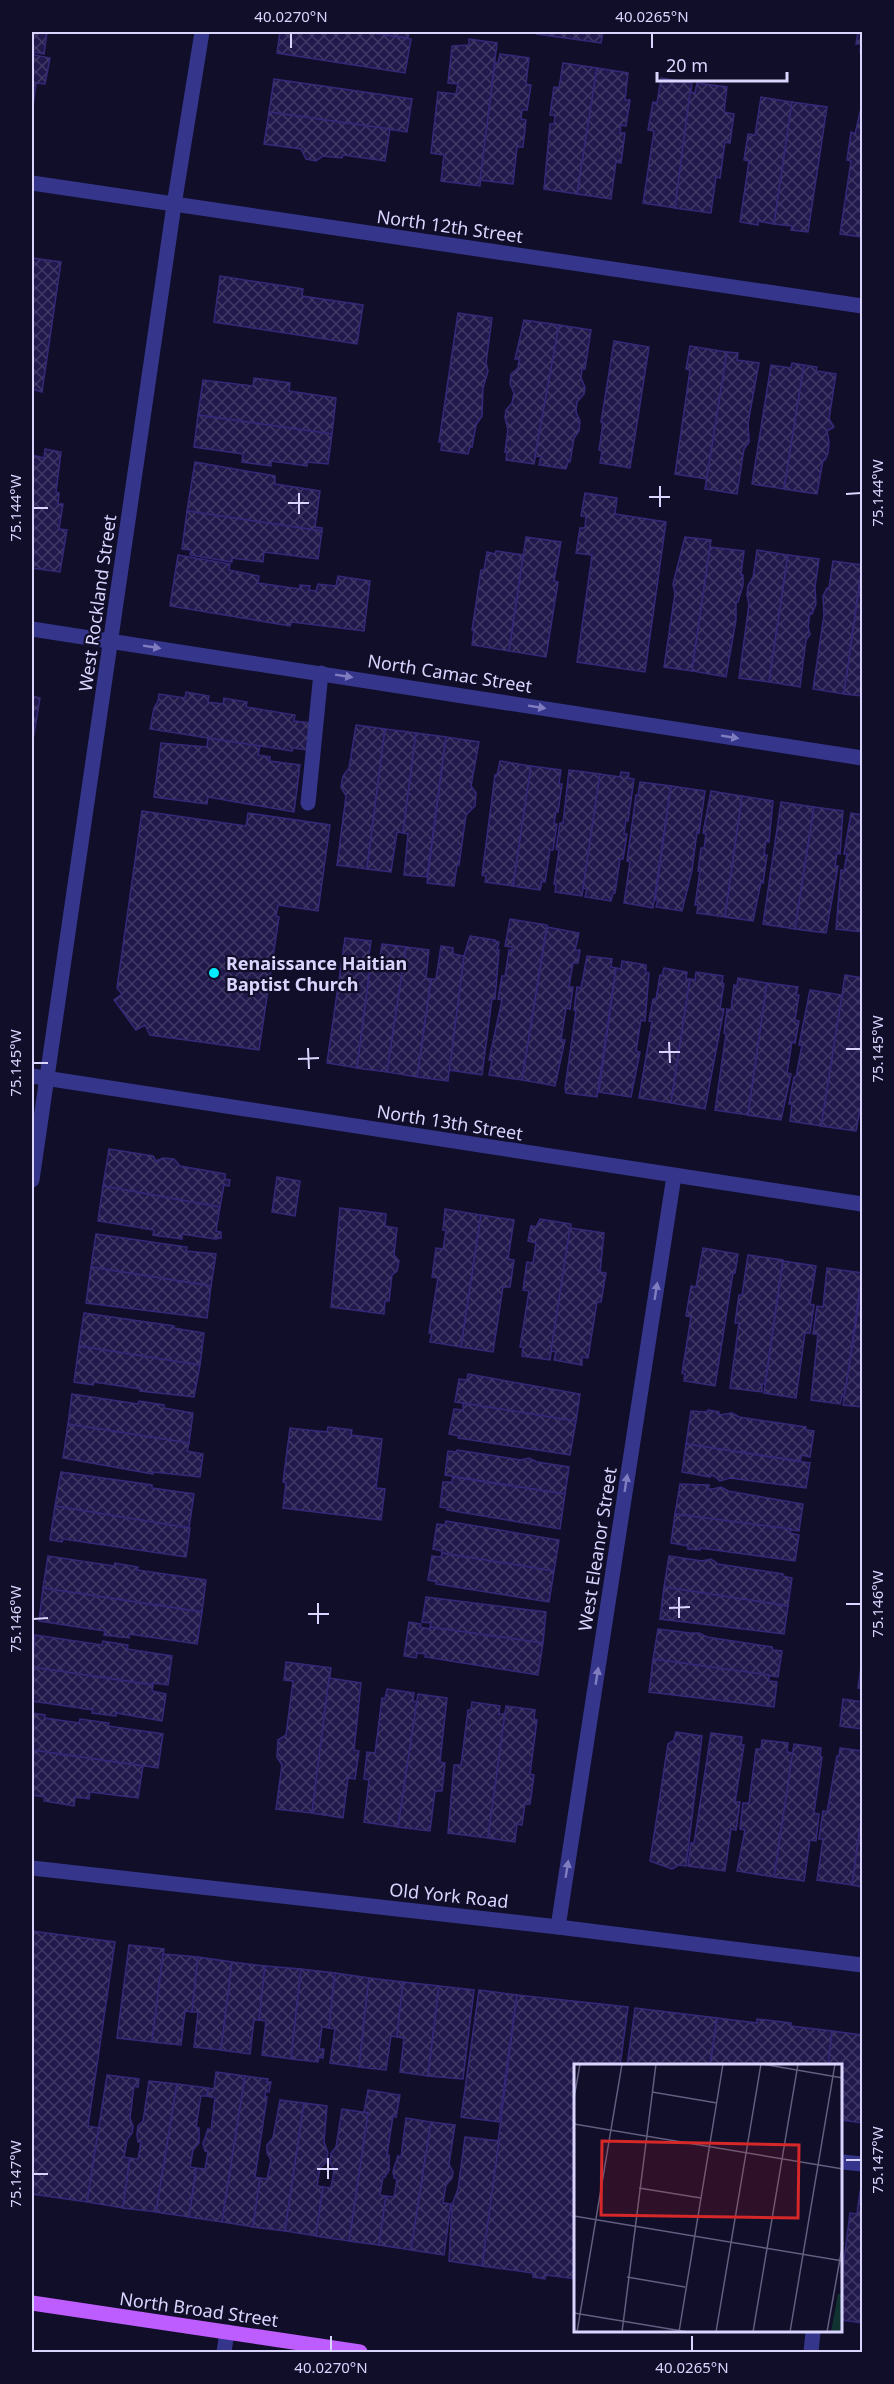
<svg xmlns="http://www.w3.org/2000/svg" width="894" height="2384" font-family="'Noto Sans',sans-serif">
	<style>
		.building { fill: url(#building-cross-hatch); stroke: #362879; stroke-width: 1.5 }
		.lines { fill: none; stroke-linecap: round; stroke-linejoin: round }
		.service { stroke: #35358c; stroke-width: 15 }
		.minor { stroke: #35358c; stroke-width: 15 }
		.tertiary { stroke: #35358c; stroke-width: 15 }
		.primary { stroke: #bd5cff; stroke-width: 15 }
		.oneway { fill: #7f7dc0 }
		.ticks { fill: none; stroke: #d9d5ff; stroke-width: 2 }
		.poi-dot { fill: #01edff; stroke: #110e29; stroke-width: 2 }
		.labels { text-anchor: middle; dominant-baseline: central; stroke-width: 4.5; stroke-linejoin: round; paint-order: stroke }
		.street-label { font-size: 18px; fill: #d9d5ff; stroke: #110e29 }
		.poi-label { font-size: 18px; font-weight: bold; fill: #d9d5ff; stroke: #110e29; text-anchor: start }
		.inset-road { fill: none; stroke: #615e7f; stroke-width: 1.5 }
		.view { fill: #d62828; fill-opacity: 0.15; stroke: #d62828; stroke-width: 3 }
		.inset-edge { fill: none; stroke: #d9d5ff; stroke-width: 3 }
		.neatline { fill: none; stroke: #d9d5ff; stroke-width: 2 }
		.ticks-label { font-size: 15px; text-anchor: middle; fill: #d9d5ff }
	</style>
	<defs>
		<pattern id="building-cross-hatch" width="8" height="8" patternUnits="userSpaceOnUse" patternTransform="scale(1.5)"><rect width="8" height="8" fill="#21184b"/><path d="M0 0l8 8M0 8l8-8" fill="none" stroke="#413966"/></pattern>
	</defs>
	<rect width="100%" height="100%" fill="#110e29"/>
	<g class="building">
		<path d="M32,32H47L44,54L34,52V55L50,58L45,84L36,83L33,107H32Z"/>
		<path d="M280,32H366L411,39L405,73L277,53Z"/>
		<path d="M366,32H409L408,38Z"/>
		<path d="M537,32H603L601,43L537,34Z"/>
		<path d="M858,32H862V52H860L861,44H856Z"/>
		<path d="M469,39L497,43L480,186L441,181L444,155L431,153L438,92L456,94L458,84L448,83L452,46L469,45Z"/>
		<path d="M500,54L529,58L526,84L531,85L527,110H522L521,119L526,120L523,147H517L513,184L480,180L495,63H498Z"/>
		<path d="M563,63L597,68L577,194L544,189L550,124H554L555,115H550L554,87L559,88Z"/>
		<path d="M597,68L628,73L625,100H630L626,126L621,125L620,133H625L621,163L616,162L611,199L577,194Z"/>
		<path d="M661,78L692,83L675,208L643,203L654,131L648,130L653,102L657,103Z"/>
		<path d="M274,79L412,99L407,132L269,112Z"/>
		<path d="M697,83L727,87L724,112L734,114L730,143L725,142L720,178L716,177L711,213L675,208L690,92L695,93Z"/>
		<path d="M761,97L792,102L774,224L758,221V225L740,222L749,161L744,160L748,134L755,135Z"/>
		<path d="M792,102L827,107L808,232L791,230L792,226L774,224Z"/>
		<path d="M861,108H862V237L840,234L851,161L847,160L851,132L855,134Z"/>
		<path d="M269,112L390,129L385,161L343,155L342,158L323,156L316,161L306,159L301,149L264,144Z"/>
		<path d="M32,258L61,262L42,392L32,389Z"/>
		<path d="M220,276L303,289L302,296L363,305L357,344L214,322Z"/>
		<path d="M458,313L492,318L486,363L488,371L483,388L482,416L476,425L472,447H470L468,454L441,450L442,442H439Z"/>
		<path d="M524,320L559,325L534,464L506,460L507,452H505L508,429L505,418L506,410L512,403L514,393L510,384L511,374L518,368L519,359H515Z"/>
		<path d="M559,325L591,330L585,369H582L581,378L585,387L584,394L577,402L576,412L580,421L579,431L574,438L570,462H568L566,469L539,465L541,457L535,456Z"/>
		<path d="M614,341L649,347L630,468L600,463L602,451L599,450L603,423L601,422Z"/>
		<path d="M690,346L727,352L707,479L675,474L690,370L686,369Z"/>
		<path d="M727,352L738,353L737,360L759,363L748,423L749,442L744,449L737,494L705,489Z"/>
		<path d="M792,363L804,365L784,489L752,484L771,365L791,368Z"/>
		<path d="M804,365L817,367L816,371L836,374L829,419L834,427L827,431L829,442L828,453L825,460H823L817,494L784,489Z"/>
		<path d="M254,378L290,383L289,391L336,398L332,434L198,415L203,380L253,386Z"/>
		<path d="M198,415L332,434L328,464L307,462V466L271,461V466L242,462L243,454L194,447Z"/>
		<path d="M45,449L61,452L56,492L59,493L58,504H63L59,529L67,530L60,572L32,568V455L44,458Z"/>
		<path d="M195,462L275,476V484L320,491L315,527L322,528V531L187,511Z"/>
		<path d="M585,493L617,498L615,514L666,522L645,672L577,662L592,555L576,553L580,528H585L586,516H581Z"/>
		<path d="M187,511L322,531L318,559L264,552L263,562L232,558V562L190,555L191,550L182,549Z"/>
		<path d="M526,537L561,542L554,581L558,582L546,657L509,651Z"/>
		<path d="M685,537L711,540L692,671L664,667L675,593L673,584Z"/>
		<path d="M710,547L744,551L741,575H743V585L738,602H736V620L726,677L692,671Z"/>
		<path d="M757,550L788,555L769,682L739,678L749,604L747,595L748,586L753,577Z"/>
		<path d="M496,551L523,555L509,651L472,645L474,631L472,630L481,570H484L487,552L495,554Z"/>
		<path d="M178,555L230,564L229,570L259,576L258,583L300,589V585L310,586L309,590L316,591L318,584L336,586L338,576L370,581L364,631L292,622L290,626L170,606Z"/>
		<path d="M788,555L819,559L815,587L816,604L812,614L810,613L808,627L810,634L806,640L800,687L769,682Z"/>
		<path d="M833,561L862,565L844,694L813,689L824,615L823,596L827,588H829Z"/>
		<path d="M862,567V696L844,694Z"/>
		<path d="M186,692L209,696L208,702L223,704L224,698L247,702L246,707L295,715L294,721L311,723L307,750L293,748L292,751L150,729L154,708L158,701L159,694L185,698Z"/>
		<path d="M32,696L40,698L33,740H32Z"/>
		<path d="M356,725L385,729L367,869L337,865L346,796L341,787L343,776L349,768Z"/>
		<path d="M385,729L416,733L403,833L397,832L391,872L367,869Z"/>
		<path d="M416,733L446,737L427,877L404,875L408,834L403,833Z"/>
		<path d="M446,737L479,742L471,786L476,793L475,806L466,815L459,865H457L454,886L427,883Z"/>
		<path d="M208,738L260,746L258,755L270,757V761L300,765L294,812L208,797L207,804L154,797L161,743L207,747Z"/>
		<path d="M500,761L531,766L513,886L485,882L486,876L482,875L495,775H497Z"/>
		<path d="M531,766L561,770L559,784H562L558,812L556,811L554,824H557L553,850H550L545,882L542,881L540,890L513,886Z"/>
		<path d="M569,770L600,774L582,896L555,892L556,884H554L559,850L556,849L560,823H563Z"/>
		<path d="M621,772L629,773L628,778L634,779L628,821L626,820L624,834H627L623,859H620L615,893H613L611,901L585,897L587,889L583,888L600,774L620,777Z"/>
		<path d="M640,782L671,786L653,908L624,903L630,862L627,861L636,795H638Z"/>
		<path d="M671,786L705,791L699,833L697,832L692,870L682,911L656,907L658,900H655Z"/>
		<path d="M711,791L742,796L725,917L697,913L698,905H695L700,871H698L701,848H704L706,834L703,833Z"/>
		<path d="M742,796L773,801L769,842L766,841L764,855H767L763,883L761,882L753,921L725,917Z"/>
		<path d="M781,802L814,807L795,929L763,924Z"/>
		<path d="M814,807L843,811L840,854L837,853L835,866H838L826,933L795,929Z"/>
		<path d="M142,811L246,826L248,813L330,825L318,911L278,905L276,916L279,917L259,1050L150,1035L145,1025L136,1030L114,1000L122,994L117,988Z"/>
		<path d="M851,813L862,815V932L836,929L841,870L844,871L847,854H844Z"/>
		<path d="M510,919L547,925L522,1080L489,1075L492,1060H489L502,1000L498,999L502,976H505L509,950L512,951V947L505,946Z"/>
		<path d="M547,927L579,933L575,950H580L578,963H573L569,987H573L570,1009L566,1008L561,1040H565L555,1086L522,1080Z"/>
		<path d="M470,936L495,940L494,941L499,942L497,950H499L495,999H492L482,1075L449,1070L464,956Z"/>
		<path d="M345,938L371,941L367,969H370L357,1068L327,1063Z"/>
		<path d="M382,944L406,947L387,1072L357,1068L370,969L378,970Z"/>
		<path d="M441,946L453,948V954L464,956L448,1081L417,1077L431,979H436Z"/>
		<path d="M406,947L429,950L426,978L431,979L417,1077L387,1072Z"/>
		<path d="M587,956L612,959L611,967L616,968L597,1097L566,1093L565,1088L576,1011L574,1010L577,987L581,988Z"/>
		<path d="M622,961L646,965V973H649L645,1021L641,1020L636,1051L640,1052L631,1097L599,1092L616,968L621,969Z"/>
		<path d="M664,968L687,972L686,979H690L671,1103L639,1098L652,1022L649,1021L653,999H656L660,975L662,976Z"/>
		<path d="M696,972L723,976L722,983L724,984L720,1008L724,1009L705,1109L671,1103L690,979L695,980Z"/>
		<path d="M845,975L862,978V1099L856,1131L821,1126Z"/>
		<path d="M738,978L767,983L748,1115L715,1110L726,1034L724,1033L727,1009L731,1010L734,985L737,986Z"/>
		<path d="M767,983L798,987L796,995H799L795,1020L799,1021L795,1043L792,1042L787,1073L791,1074L781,1120L748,1115Z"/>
		<path d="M810,990L842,995L821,1126L790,1121L792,1104H789L794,1077H796L802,1045H799Z"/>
		<path d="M109,1149L153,1156L156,1161L163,1158L174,1159L180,1166L225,1174V1179L230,1180L229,1186L224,1185L220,1207L103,1186Z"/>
		<path d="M277,1177L300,1181L295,1216L272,1212Z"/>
		<path d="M103,1186L220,1207L216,1231L221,1232V1238L215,1239L182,1234V1239L153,1235L154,1230L98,1221Z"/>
		<path d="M340,1208L386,1214L385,1226L397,1228L394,1255L399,1261L397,1271L392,1275L389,1301H385L384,1314L331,1307Z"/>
		<path d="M445,1209L481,1215L461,1347L430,1342L432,1333H429L438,1278L432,1277L436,1248L443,1249L446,1230H443Z"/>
		<path d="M481,1215L514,1220L508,1259L514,1260L510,1287H503L493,1352L461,1347Z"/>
		<path d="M540,1219L571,1224L550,1360L522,1356L523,1347H520L529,1291L523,1290L527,1262L533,1263L536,1243L528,1241L531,1226L536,1227Z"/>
		<path d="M570,1228L604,1233L600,1272L606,1273L601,1302H597L588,1358L582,1357V1365L554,1360L556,1352L551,1351Z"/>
		<path d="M96,1234L187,1247L186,1251L216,1254L211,1286L91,1267Z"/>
		<path d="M703,1248L738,1254L735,1273H733L715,1386L684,1381L685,1374L682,1373L691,1317L686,1316L691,1286L696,1287Z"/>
		<path d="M748,1255L783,1260L765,1384H762V1392L730,1388L739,1323H735L739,1295H742Z"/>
		<path d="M783,1261L816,1266L810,1304L814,1305L810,1333H805L796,1398L764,1393Z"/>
		<path d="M91,1267L211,1286L207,1318L86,1303Z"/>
		<path d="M827,1268L862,1273L845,1396H842L840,1404L811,1400L818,1334H813L817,1306L823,1307Z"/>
		<path d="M862,1284V1407L843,1405Z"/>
		<path d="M84,1313L174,1326V1328L204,1333L200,1365L79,1346Z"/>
		<path d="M79,1346L200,1365L194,1397L140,1391V1389L94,1382L93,1385L74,1382Z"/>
		<path d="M468,1374L580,1394L576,1421L455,1402L459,1379L467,1380Z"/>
		<path d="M72,1394L138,1404L139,1401L164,1405V1408L193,1413L189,1443L68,1424Z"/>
		<path d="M463,1403L576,1421L570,1455L458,1438L459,1436L449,1434L454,1409L463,1410Z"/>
		<path d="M708,1410L719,1412V1415L732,1413L739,1417L806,1427V1430L814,1431L810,1457L802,1455L800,1461L686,1444L691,1411L708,1412Z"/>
		<path d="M68,1424L189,1443L187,1451L203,1454L200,1477L153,1472V1474L63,1458Z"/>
		<path d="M328,1427L352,1430L351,1435L382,1439L376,1488L385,1489L381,1520L283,1508L286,1483L283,1482L290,1428L327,1432Z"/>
		<path d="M686,1444L810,1463L806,1488L730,1478L720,1481L714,1476L710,1475V1477L682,1472Z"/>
		<path d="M457,1450L521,1460L529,1458L537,1462L569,1467L565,1494L445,1475L448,1451L456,1452Z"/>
		<path d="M61,1472L152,1485V1488L194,1494L189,1528L55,1506Z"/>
		<path d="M453,1477L565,1494L560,1529L447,1510L448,1508L440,1507L443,1482H452Z"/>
		<path d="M680,1484L709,1485L708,1489H713L721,1487L728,1491L803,1504L799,1531L675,1514Z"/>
		<path d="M55,1506L190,1528L186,1557L63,1539L62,1542L50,1540Z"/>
		<path d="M675,1514L791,1529L790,1533L799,1535L795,1561L700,1548V1550L688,1549V1546L671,1543Z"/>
		<path d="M446,1521L559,1540L554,1571L442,1553V1551L433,1549L437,1524L445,1525Z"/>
		<path d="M442,1553L554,1571L549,1602L436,1584L437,1582L428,1580L432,1556L441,1557Z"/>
		<path d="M48,1556L114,1566L115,1563L138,1567L137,1570L206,1580L202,1612L43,1588Z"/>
		<path d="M669,1556L702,1561L711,1559L718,1564L783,1574V1576L792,1578L788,1606L664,1587Z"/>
		<path d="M664,1587L788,1606L784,1634L660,1619Z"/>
		<path d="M43,1588L202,1612L197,1644L129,1634V1638L104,1635L105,1631L39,1621Z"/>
		<path d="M426,1597L546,1612L543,1643L430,1627L431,1623L422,1622Z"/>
		<path d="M409,1622L421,1624L420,1627L430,1629V1627L543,1643L538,1675L425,1657L426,1654L417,1653L416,1658L404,1656Z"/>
		<path d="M658,1629L690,1633L691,1635L692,1633H699L707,1637L772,1647L773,1650L782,1651L778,1677L653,1659Z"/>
		<path d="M35,1635L102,1645L103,1641L128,1645L127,1649L172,1656L168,1685L153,1683V1685L32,1667Z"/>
		<path d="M653,1659L769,1675V1681L777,1682L774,1707L649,1692Z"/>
		<path d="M286,1662L331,1668L312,1813L276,1809L282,1765L277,1757L278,1740L286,1735L293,1681L284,1680Z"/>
		<path d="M32,1667L153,1685L152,1691L166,1694L162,1721L116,1713V1716L92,1713L93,1710L32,1701Z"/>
		<path d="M861,1667H862V1689L858,1688Z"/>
		<path d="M329,1678L361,1683L354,1750L359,1751L355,1779L348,1778L343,1818L312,1813Z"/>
		<path d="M387,1689L414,1693L413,1701L417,1702L398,1827L364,1822L369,1780L364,1779L367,1752L375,1753L382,1698L385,1699Z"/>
		<path d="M418,1694L447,1698L440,1762L445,1763L442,1791H435L430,1831L398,1827Z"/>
		<path d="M843,1699L862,1702V1729L840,1726Z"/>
		<path d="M472,1702L500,1706L499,1714H506L488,1838L448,1833L454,1765H461L468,1710H471Z"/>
		<path d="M506,1706L535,1710L534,1719L537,1720L530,1774L534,1775L530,1804H525L522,1825L517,1824L515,1842L488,1838Z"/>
		<path d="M32,1713L45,1715V1718L79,1723L80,1719L109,1723L108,1726L163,1734L158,1768L32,1750Z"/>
		<path d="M676,1732L702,1736L686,1866L679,1865L672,1869L650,1861L668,1744L674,1740Z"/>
		<path d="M711,1733L742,1737L741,1745H744L735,1802H740L736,1830L731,1829L725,1871L688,1866L691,1843H694Z"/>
		<path d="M762,1740L788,1743L787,1752L794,1753L774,1877L737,1871L745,1830L740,1829L743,1803H749L756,1749H761Z"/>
		<path d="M794,1744L821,1748L820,1756L822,1757L814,1813L819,1814L816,1841L810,1840L804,1881L774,1877Z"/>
		<path d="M840,1748L862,1751V1814L852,1885L817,1880L823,1839H819L823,1811L827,1812L837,1756H839Z"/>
		<path d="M32,1750L143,1766L138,1798L90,1792L89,1799L75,1797L74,1806L44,1801L45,1797L32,1795Z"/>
		<path d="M862,1814V1887L852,1885Z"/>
		<path d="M32,1931L115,1942L88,2126L99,2128L87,2202L32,2194Z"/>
		<path d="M129,1945L164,1949L152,2042L117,2038Z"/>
		<path d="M163,1954L198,1957L192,2012L185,2011L181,2045L152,2042Z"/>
		<path d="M198,1957L232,1962L221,2050L194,2047L198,2012H192Z"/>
		<path d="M232,1962L265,1966L259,2020H254L250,2054L221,2050Z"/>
		<path d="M265,1966L301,1969L291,2059L262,2055L266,2021L259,2020Z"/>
		<path d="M301,1969L335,1973L329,2028L322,2027L319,2049H324L323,2058L319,2057L318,2062L291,2059Z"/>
		<path d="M335,1973L369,1978L359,2067L330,2063L335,2029L329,2028Z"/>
		<path d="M369,1978L403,1982L397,2037L391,2036L386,2070L359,2067Z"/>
		<path d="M403,1982L439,1986L428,2076L400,2072L404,2038L397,2037Z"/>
		<path d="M439,1986L474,1990L463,2079L428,2076Z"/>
		<path d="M479,1990L517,1995L499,2122L461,2117Z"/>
		<path d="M517,1995L628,2007L620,2066H576V2279L546,2275L545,2279L533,2277V2273L482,2266Z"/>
		<path d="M635,2008L717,2018L710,2066H627Z"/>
		<path d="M717,2018L757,2023V2019L791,2023V2026L832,2031L828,2066H710Z"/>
		<path d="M832,2031L862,2035V2123L842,2120V2066H828Z"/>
		<path d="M216,2072L245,2076L222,2222L189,2217L196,2168L205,2169L208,2152L205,2151L203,2144L208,2129L211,2130L215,2098L207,2096L208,2088L214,2089Z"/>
		<path d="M107,2075L139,2079L138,2087L134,2086L130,2118L133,2126L132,2133L127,2140L124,2157L130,2158L123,2208L87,2202Z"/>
		<path d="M245,2076L268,2079L267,2082H271L269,2092L266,2091L265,2097H267L255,2177L260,2178L253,2227L222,2222Z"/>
		<path d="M149,2081L177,2084L156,2212L123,2208L130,2158L138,2159L141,2142H138L137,2135L138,2126L143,2121Z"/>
		<path d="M177,2084L208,2088L207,2096H201L196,2127L199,2128V2143L193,2150L190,2167L196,2168L189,2217L156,2212Z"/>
		<path d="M368,2090L400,2095L396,2117L393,2116L387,2155H389V2170L385,2177H383L380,2195L386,2196L379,2245L349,2241L368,2113L364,2112Z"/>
		<path d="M280,2100L304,2103L285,2231L253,2227L260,2178L267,2179L271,2160L267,2153V2145L273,2138Z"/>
		<path d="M304,2103L327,2106L324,2142L328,2153L326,2162L320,2168L317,2186L323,2187L316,2236L285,2231Z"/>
		<path d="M342,2109L368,2113L349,2241L316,2236L323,2187L331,2188L334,2170L330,2163L331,2153L336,2147Z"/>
		<path d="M406,2118L431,2122L411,2250L379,2245L386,2196L394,2197L397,2179L394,2178L393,2171L398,2156L401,2157Z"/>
		<path d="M431,2122L455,2125L449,2164L453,2172L452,2178L446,2185L443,2203L451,2204L444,2255L411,2250Z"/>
		<path d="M465,2137L499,2141L482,2266L449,2261L452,2205L458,2189Z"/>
		<path d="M860,2191H862V2323L842,2320V2276L850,2213L857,2214Z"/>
	</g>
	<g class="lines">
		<g class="service">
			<path d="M308,803L321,673"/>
			<path d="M842,2162L862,2164"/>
			<path d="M224,2352L227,2332"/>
			<path d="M811,2352L813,2332"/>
		</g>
		<g class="minor">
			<path d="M32,183L862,306"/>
			<path d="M32,629L862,758"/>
			<path d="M32,1076L862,1204"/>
			<path d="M32,1180L174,205L202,32"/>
			<path d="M558,1927L674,1176"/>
		</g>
		<path class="tertiary" d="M32,1868L558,1927L862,1965"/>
		<path class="primary" d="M32,2303L360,2352"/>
	</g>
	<defs><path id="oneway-solid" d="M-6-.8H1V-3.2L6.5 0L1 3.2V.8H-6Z" transform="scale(1.5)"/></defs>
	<g class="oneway">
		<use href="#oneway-solid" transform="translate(152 647) rotate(9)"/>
		<use href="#oneway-solid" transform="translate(344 676) rotate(9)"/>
		<use href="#oneway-solid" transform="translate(537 707) rotate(9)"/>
		<use href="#oneway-solid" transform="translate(730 737) rotate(9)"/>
		<use href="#oneway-solid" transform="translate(656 1291) rotate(-81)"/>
		<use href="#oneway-solid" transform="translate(626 1483) rotate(-81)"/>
		<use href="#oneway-solid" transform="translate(597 1676) rotate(-81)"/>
		<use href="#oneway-solid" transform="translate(567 1869) rotate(-81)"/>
	</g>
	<path class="ticks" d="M291,33V48M652,33V48M660,486V507M299,493V514M846,494L861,493M649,497H670M288,503H309M33,508H48M669,1042L670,1063M308,1048L309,1069M846,1049H861M659,1052H680M298,1059L319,1058M33,1063H48M679,1597V1618M318,1603V1624M846,1604H861M669,1608L690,1607M308,1614H329M33,1619L48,1618M328,2158V2179M846,2160H861M317,2169H338M33,2174H48M331,2336V2351M692,2336V2351"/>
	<circle class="poi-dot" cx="214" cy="973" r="6"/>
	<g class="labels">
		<g class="street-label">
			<text transform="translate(450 226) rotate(8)">North 12th Street</text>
			<text transform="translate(97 603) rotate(-82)">West Rockland Street</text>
			<text transform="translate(450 673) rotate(9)">North Camac Street</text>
			<text transform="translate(450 1122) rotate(9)">North 13th Street</text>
			<text transform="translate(597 1549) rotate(-81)">West Eleanor Street</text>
			<text transform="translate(449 1895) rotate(6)">Old York Road</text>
			<text transform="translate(199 2309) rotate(8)">North Broad Street</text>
		</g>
		<g class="poi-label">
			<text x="226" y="963">Renaissance Haitian<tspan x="226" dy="21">Baptist Church</tspan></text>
		</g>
	</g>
	<g transform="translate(574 2064)">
		<rect width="268" height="268" fill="#110e29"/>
		<path d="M264,230H268V268H257Z" fill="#103331"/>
		<path class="inset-road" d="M188,0L269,14M78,28L143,39M0,34L6,0M0,60L269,105M65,124L127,134M0,152L269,197M53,213L111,223M0,249L114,268M3,268L48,0M48,268L82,0M105,268L149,0M142,268L187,0M179,268L224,0M216,268L261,0M253,268L269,178"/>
		<path class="view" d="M28,77L225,81L224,154L27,151Z"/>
		<rect width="268" height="268" class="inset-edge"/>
	</g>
	<rect width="894" height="2384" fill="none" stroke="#110e29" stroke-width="66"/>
	<path d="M657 72v9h130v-9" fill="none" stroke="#d9d5ff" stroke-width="3"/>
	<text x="666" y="72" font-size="18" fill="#d9d5ff" stroke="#110e29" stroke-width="4.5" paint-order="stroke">20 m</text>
	<rect x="33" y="33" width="828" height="2318" class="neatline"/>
	<g class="ticks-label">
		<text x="291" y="22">40.0270°N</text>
		<text x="652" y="22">40.0265°N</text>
		<text transform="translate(878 493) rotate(-90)" y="5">75.144°W</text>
		<text transform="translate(16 508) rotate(-90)" y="5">75.144°W</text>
		<text transform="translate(878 1049) rotate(-90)" y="5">75.145°W</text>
		<text transform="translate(16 1063) rotate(-90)" y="5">75.145°W</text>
		<text transform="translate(878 1604) rotate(-90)" y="5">75.146°W</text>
		<text transform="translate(16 1619) rotate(-90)" y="5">75.146°W</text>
		<text transform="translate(878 2160) rotate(-90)" y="5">75.147°W</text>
		<text transform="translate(16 2174) rotate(-90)" y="5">75.147°W</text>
		<text x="331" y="2373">40.0270°N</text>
		<text x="692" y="2373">40.0265°N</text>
	</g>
</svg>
